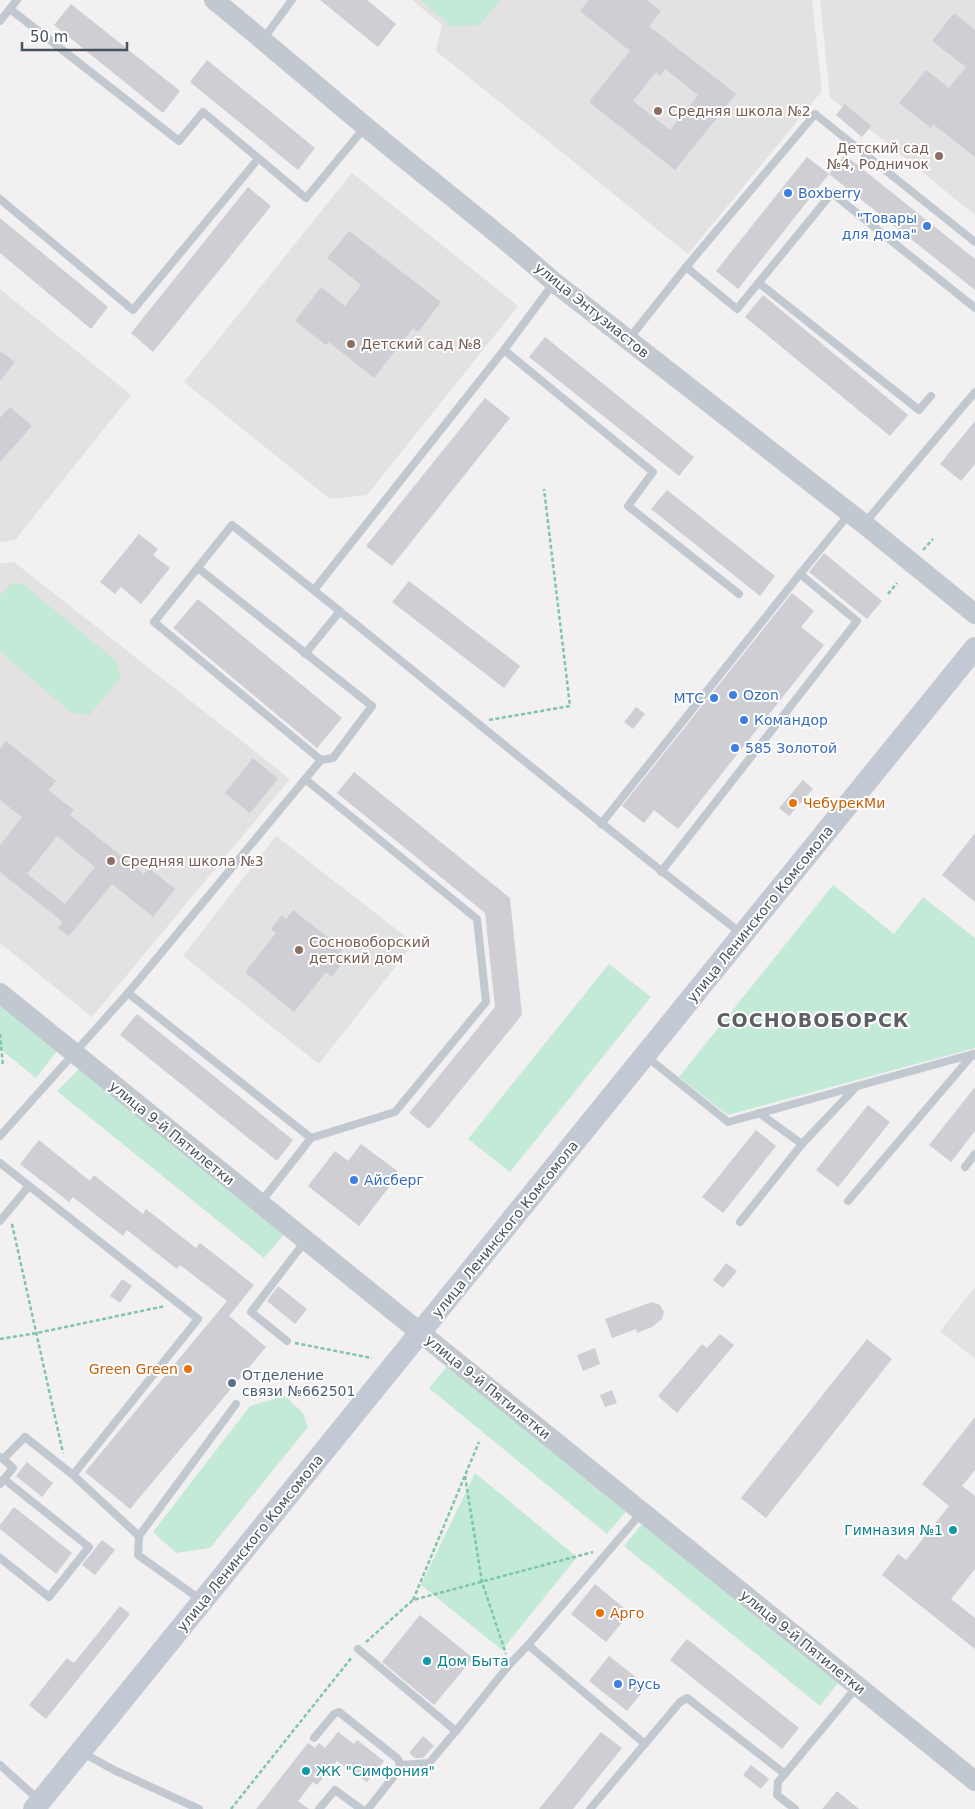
<svg xmlns="http://www.w3.org/2000/svg" width="975" height="1809" font-family="'DejaVu Sans',sans-serif">
	<style>
		.education { fill: #e3e1e1 }
		.green { fill: #c3ead7 }
		.building { fill: #ceced4; fill-rule: evenodd }
		.lines { fill: none; stroke-linecap: round; stroke-linejoin: round }
		.path { stroke: #7fc5ab; stroke-width: 2.5; stroke-dasharray: 4 2.5; stroke-linecap: butt }
		.service { stroke: #c2c8d0; stroke-width: 8 }
		.tertiary { stroke: #c2c8d0; stroke-width: 20 }
		.secondary { stroke: #c3c9d4; stroke-width: 22 }
		.education-dot { fill: #8d6e63; stroke: #fff; stroke-width: 2 }
		.shop-dot { fill: #3f7fe0; stroke: #fff; stroke-width: 2 }
		.food-dot { fill: #e8710a; stroke: #fff; stroke-width: 2 }
		.service-dot { fill: #5c6f8a; stroke: #fff; stroke-width: 2 }
		.culture-dot { fill: #0f9aa8; stroke: #fff; stroke-width: 2 }
		.labels { text-anchor: middle; dominant-baseline: central; stroke-width: 4; stroke-linejoin: round; paint-order: stroke }
		.education-label { font-size: 14px; fill: #785e54; stroke: #fff; text-anchor: start }
		.shop-label { font-size: 14px; fill: #366cbe; stroke: #fff; text-anchor: start }
		.street-label { font-size: 14px; fill: #4a515b; stroke: #fff }
		.food-label { font-size: 14px; fill: #c56008; stroke: #fff; text-anchor: start }
		.service-label { font-size: 14px; fill: #4e5e75; stroke: #fff; text-anchor: start }
		.culture-label { font-size: 14px; fill: #0d838f; stroke: #fff; text-anchor: start }
		.district-label { font-size: 19px; font-weight: bold; letter-spacing: 1px; fill: #5d5f64; stroke: #fff }
	</style>
	<rect width="100%" height="100%" fill="#f2f0f0"/>
	<g class="education">
		<path d="M412,0H812L822,91L688,254L436,51L442,25Z"/>
		<path d="M820,0H975V215L830,97Z"/>
		<path d="M352,173L518,306L367,495L330,499L184,382Z"/>
		<path d="M0,289L131,395L15,540L0,542Z"/>
		<path d="M14,562L290,779L92,1017L0,943V563Z"/>
		<path d="M276,836L414,943L319,1064L183,956Z"/>
		<path d="M975,1287V1359L940,1331Z"/>
	</g>
	<g class="green">
		<path d="M420,0H500L480,25L452,27Z"/>
		<path d="M11,583L23,584L117,662L121,677L90,715L72,713L0,652V596Z"/>
		<path d="M833,885L894,934L923,897L975,938V1048L728,1115L679,1077Z"/>
		<path d="M609,964L651,997L510,1172L468,1139Z"/>
		<path d="M0,1001L59,1048L36,1078L0,1049Z"/>
		<path d="M79,1069L286,1232L264,1258L57,1091Z"/>
		<path d="M449,1364L627,1510L607,1534L429,1388Z"/>
		<path d="M285,1396L303,1413L308,1427L210,1548L176,1553L153,1532L250,1406Z"/>
		<path d="M475,1473L577,1557L502,1650L421,1585Z"/>
		<path d="M642,1524L838,1683L820,1706L624,1546Z"/>
	</g>
	<g class="building">
		<path d="M320,0H367L396,24L378,47Z"/>
		<path d="M589,0H647L661,11L649,26L736,94L675,170L589,102L630,51L580,11ZM665,69L698,95L670,130L633,101L656,72L660,76Z"/>
		<path d="M71,4L180,91L163,113L54,25Z"/>
		<path d="M954,13L975,30V157L933,124L931,128L899,103L926,70L949,88L966,67L932,41Z"/>
		<path d="M207,60L315,148L298,170L190,82Z"/>
		<path d="M845,104L871,126L862,137L836,115Z"/>
		<path d="M845,155L975,259V290L829,174Z"/>
		<path d="M807,157L829,174L738,289L716,271Z"/>
		<path d="M248,187L271,206L153,352L131,333Z"/>
		<path d="M0,218L108,307L91,329L0,253Z"/>
		<path d="M349,231L441,302L418,332L413,328L374,378L329,342L326,345L295,321L321,287L345,306L361,285L327,258Z"/>
		<path d="M763,295L908,415L890,436L745,317Z"/>
		<path d="M545,337L694,457L679,476L529,357Z"/>
		<path d="M0,351L15,362L0,381Z"/>
		<path d="M485,398L510,418L392,566L366,546Z"/>
		<path d="M10,407L32,426L0,462V418Z"/>
		<path d="M975,421V464L961,481L940,464Z"/>
		<path d="M667,490L775,576L760,596L651,509Z"/>
		<path d="M139,534L158,549L153,555L170,568L141,604L121,587L115,594L100,582Z"/>
		<path d="M824,553L882,601L867,619L809,572Z"/>
		<path d="M409,581L520,666L504,688L392,602Z"/>
		<path d="M792,593L814,611L801,627L824,645L678,829L654,810L644,823L622,806Z"/>
		<path d="M198,599L342,718L317,748L173,628Z"/>
		<path d="M636,707L645,714L633,729L624,722Z"/>
		<path d="M6,741L56,781L48,790L74,810L70,815L144,874L149,868L175,889L153,917L112,884L69,936L58,928L63,922L0,872V845L22,817L0,800V749ZM57,836L95,867L65,904L27,874Z"/>
		<path d="M253,758L278,779L250,813L225,793Z"/>
		<path d="M354,772L510,898L522,1015L429,1129L409,1113L495,1007L485,913L337,793Z"/>
		<path d="M803,780L813,789L789,816L779,808Z"/>
		<path d="M975,833V902L942,875Z"/>
		<path d="M293,910L343,949L335,958L342,963L332,977L326,972L294,1012L245,972L276,933L271,929L282,915L286,919Z"/>
		<path d="M137,1014L293,1140L277,1161L120,1035Z"/>
		<path d="M975,1087V1131L951,1162L929,1145Z"/>
		<path d="M868,1105L890,1122L838,1187L816,1170Z"/>
		<path d="M756,1130L776,1146L723,1213L702,1197Z"/>
		<path d="M39,1140L90,1181L94,1175L143,1214L146,1209L196,1248L200,1243L254,1285L229,1316L266,1347L130,1509L85,1472L227,1301L180,1265L177,1269L127,1230L123,1236L73,1197L69,1202L20,1164Z"/>
		<path d="M361,1144L400,1173L359,1226L308,1186L335,1151L348,1161Z"/>
		<path d="M726,1263L737,1271L723,1288L713,1280Z"/>
		<path d="M122,1279L132,1286L120,1303L110,1296Z"/>
		<path d="M278,1286L307,1309L295,1324L267,1301Z"/>
		<path d="M652,1302L660,1305L664,1312L662,1319L652,1327L637,1333L636,1329L612,1338L605,1319Z"/>
		<path d="M720,1334L734,1345L677,1413L658,1396L702,1344L707,1348Z"/>
		<path d="M867,1339L892,1359L766,1518L741,1498Z"/>
		<path d="M595,1348L600,1364L583,1371L577,1355Z"/>
		<path d="M612,1390L617,1403L605,1407L600,1395Z"/>
		<path d="M975,1417V1470L962,1486L975,1496V1569L951,1599L975,1618V1649L882,1575L898,1554L906,1560L949,1506L922,1484Z"/>
		<path d="M27,1462L53,1483L42,1497L16,1476Z"/>
		<path d="M14,1507L72,1553L56,1574L0,1529V1525Z"/>
		<path d="M102,1540L115,1550L95,1575L82,1565Z"/>
		<path d="M595,1584L630,1613L606,1642L571,1614Z"/>
		<path d="M120,1606L130,1614L46,1719L29,1705L67,1658L74,1663Z"/>
		<path d="M420,1615L473,1658L434,1705L382,1662Z"/>
		<path d="M687,1639L799,1728L782,1749L670,1660Z"/>
		<path d="M609,1656L647,1686L627,1711L589,1681Z"/>
		<path d="M338,1732L354,1744L357,1740L384,1761L367,1782L337,1761L317,1785L313,1782L298,1801L309,1809H256L308,1743L315,1748L319,1743L325,1748Z"/>
		<path d="M601,1732L622,1748L573,1809H539Z"/>
		<path d="M423,1736L434,1746L423,1758H415L409,1753Z"/>
		<path d="M751,1765L769,1779L761,1789L743,1775Z"/>
		<path d="M837,1791L859,1809H822Z"/>
	</g>
	<g class="lines">
		<g class="path">
			<path d="M923,550L933,539"/>
			<path d="M888,594L897,583"/>
			<path d="M489,720L570,706L544,489"/>
			<path d="M0,1034L3,1066"/>
			<path d="M12,1224L63,1453"/>
			<path d="M0,1339L37,1333L165,1306"/>
			<path d="M295,1343L372,1358"/>
			<path d="M465,1476L482,1582L506,1654"/>
			<path d="M413,1600L479,1442"/>
			<path d="M366,1642L413,1600L593,1552"/>
			<path d="M231,1809L352,1657"/>
		</g>
		<g class="service">
			<path d="M10,9L179,141L203,112L306,198L365,127"/>
			<path d="M0,21L17,0"/>
			<path d="M264,38L292,0"/>
			<path d="M0,199L133,310L258,159"/>
			<path d="M686,267L737,309L832,193L975,308"/>
			<path d="M759,283L919,410L931,396"/>
			<path d="M628,340L686,267L815,114L975,242"/>
			<path d="M504,350L653,472L628,506L739,594"/>
			<path d="M864,524L975,392"/>
			<path d="M314,590L504,350L553,284"/>
			<path d="M305,654L340,611"/>
			<path d="M321,760L154,622L232,525C403,660 569,801 741,933"/>
			<path d="M601,824L800,574L850,513"/>
			<path d="M661,872L857,621L800,574"/>
			<path d="M128,993L311,1138"/>
			<path d="M647,1057L728,1122L973,1054L975,1056"/>
			<path d="M759,1113L802,1144"/>
			<path d="M0,1136L128,993L321,760L333,758L372,706L198,568"/>
			<path d="M0,1163L198,1319L73,1475"/>
			<path d="M965,1167L975,1154"/>
			<path d="M848,1201L973,1054"/>
			<path d="M261,1202L311,1138L395,1112L486,1002L477,919L305,779"/>
			<path d="M0,1221L29,1186"/>
			<path d="M740,1222L802,1144L856,1087"/>
			<path d="M287,1341L251,1312L306,1240"/>
			<path d="M0,1457L3,1459L25,1437L73,1475L139,1536L138,1555L201,1600"/>
			<path d="M0,1484L13,1468L3,1459"/>
			<path d="M139,1536L236,1404"/>
			<path d="M0,1558L49,1597L89,1547L4,1479"/>
			<path d="M528,1645L645,1744"/>
			<path d="M358,1649L456,1731L510,1664L528,1645L642,1512"/>
			<path d="M314,1738L334,1714L339,1712L398,1759L400,1765L398,1771L368,1809"/>
			<path d="M83,1753L114,1770L199,1809"/>
			<path d="M0,1765L39,1800"/>
			<path d="M400,1765L429,1763L456,1731"/>
			<path d="M319,1809L335,1790L361,1809"/>
			<path d="M590,1809L680,1702L687,1698L785,1774"/>
			<path d="M795,1809L777,1795L778,1782L856,1688"/>
		</g>
		<g class="tertiary">
			<path d="M214,0C265,41 315,85 366,127C428,179 493,228 554,282L864,524L975,614"/>
			<path d="M0,993L975,1781"/>
		</g>
		<path class="secondary" d="M34,1809L975,648"/>
	</g>
	<g class="education-dot">
		<circle cx="658" cy="111" r="5"/>
		<circle cx="939" cy="156" r="5"/>
		<circle cx="351" cy="344" r="5"/>
		<circle cx="111" cy="861" r="5"/>
		<circle cx="299" cy="950" r="5"/>
	</g>
	<g class="shop-dot">
		<circle cx="788" cy="193" r="5"/>
		<circle cx="927" cy="226" r="5"/>
		<circle cx="733" cy="695" r="5"/>
		<circle cx="714" cy="698" r="5"/>
		<circle cx="744" cy="720" r="5"/>
		<circle cx="735" cy="748" r="5"/>
		<circle cx="354" cy="1180" r="5"/>
		<circle cx="618" cy="1684" r="5"/>
	</g>
	<g class="food-dot">
		<circle cx="793" cy="803" r="5"/>
		<circle cx="188" cy="1369" r="5"/>
		<circle cx="600" cy="1613" r="5"/>
	</g>
	<circle class="service-dot" cx="232" cy="1383" r="5"/>
	<g class="culture-dot">
		<circle cx="953" cy="1530" r="5"/>
		<circle cx="427" cy="1661" r="5"/>
		<circle cx="306" cy="1771" r="5"/>
	</g>
	<g class="labels">
		<g class="education-label">
			<text x="668" y="111">Средняя школа №2</text>
			<text x="929" y="148" text-anchor="end">Детский сад<tspan x="929" dy="16">№4, Родничок</tspan></text>
			<text x="361" y="344">Детский сад №8</text>
			<text x="121" y="861">Средняя школа №3</text>
			<text x="309" y="942">Сосновоборский<tspan x="309" dy="16">детский дом</tspan></text>
		</g>
		<g class="shop-label">
			<text x="798" y="193">Boxberry</text>
			<text x="917" y="218" text-anchor="end">"Товары<tspan x="917" dy="16">для дома"</tspan></text>
			<text x="743" y="695">Ozon</text>
			<text x="704" y="698" text-anchor="end">МТС</text>
			<text x="754" y="720">Командор</text>
			<text x="745" y="748">585 Золотой</text>
			<text x="364" y="1180">Айсберг</text>
			<text x="628" y="1684">Русь</text>
		</g>
		<g class="street-label">
			<text transform="translate(592 310) rotate(39)">улица Энтузиастов</text>
			<text transform="translate(760 914) rotate(-51)">улица Ленинского Комсомола</text>
			<text transform="translate(172 1133) rotate(39)">улица 9-й Пятилетки</text>
			<text transform="translate(505 1229) rotate(-51)">улица Ленинского Комсомола</text>
			<text transform="translate(488 1387) rotate(39)">улица 9-й Пятилетки</text>
			<text transform="translate(250 1543) rotate(-51)">улица Ленинского Комсомола</text>
			<text transform="translate(803 1642) rotate(39)">улица 9-й Пятилетки</text>
		</g>
		<g class="food-label">
			<text x="803" y="803">ЧебурекМи</text>
			<text x="178" y="1369" text-anchor="end">Green Green</text>
			<text x="610" y="1613">Арго</text>
		</g>
		<g class="service-label">
			<text x="242" y="1375">Отделение<tspan x="242" dy="16">связи №662501</tspan></text>
		</g>
		<g class="culture-label">
			<text x="943" y="1530" text-anchor="end">Гимназия №1</text>
			<text x="437" y="1661">Дом Быта</text>
			<text x="316" y="1771">ЖК "Симфония"</text>
		</g>
		<g class="district-label">
			<text x="813" y="1020">СОСНОВОБОРСК</text>
		</g>
	</g>
	<path d="M22 42v8h105v-8" fill="none" stroke="#4a515b" stroke-width="2.5"/>
	<text x="30" y="42" font-size="15" fill="#4a515b" stroke="#ffffff" stroke-width="4" paint-order="stroke">50 m</text>
</svg>
